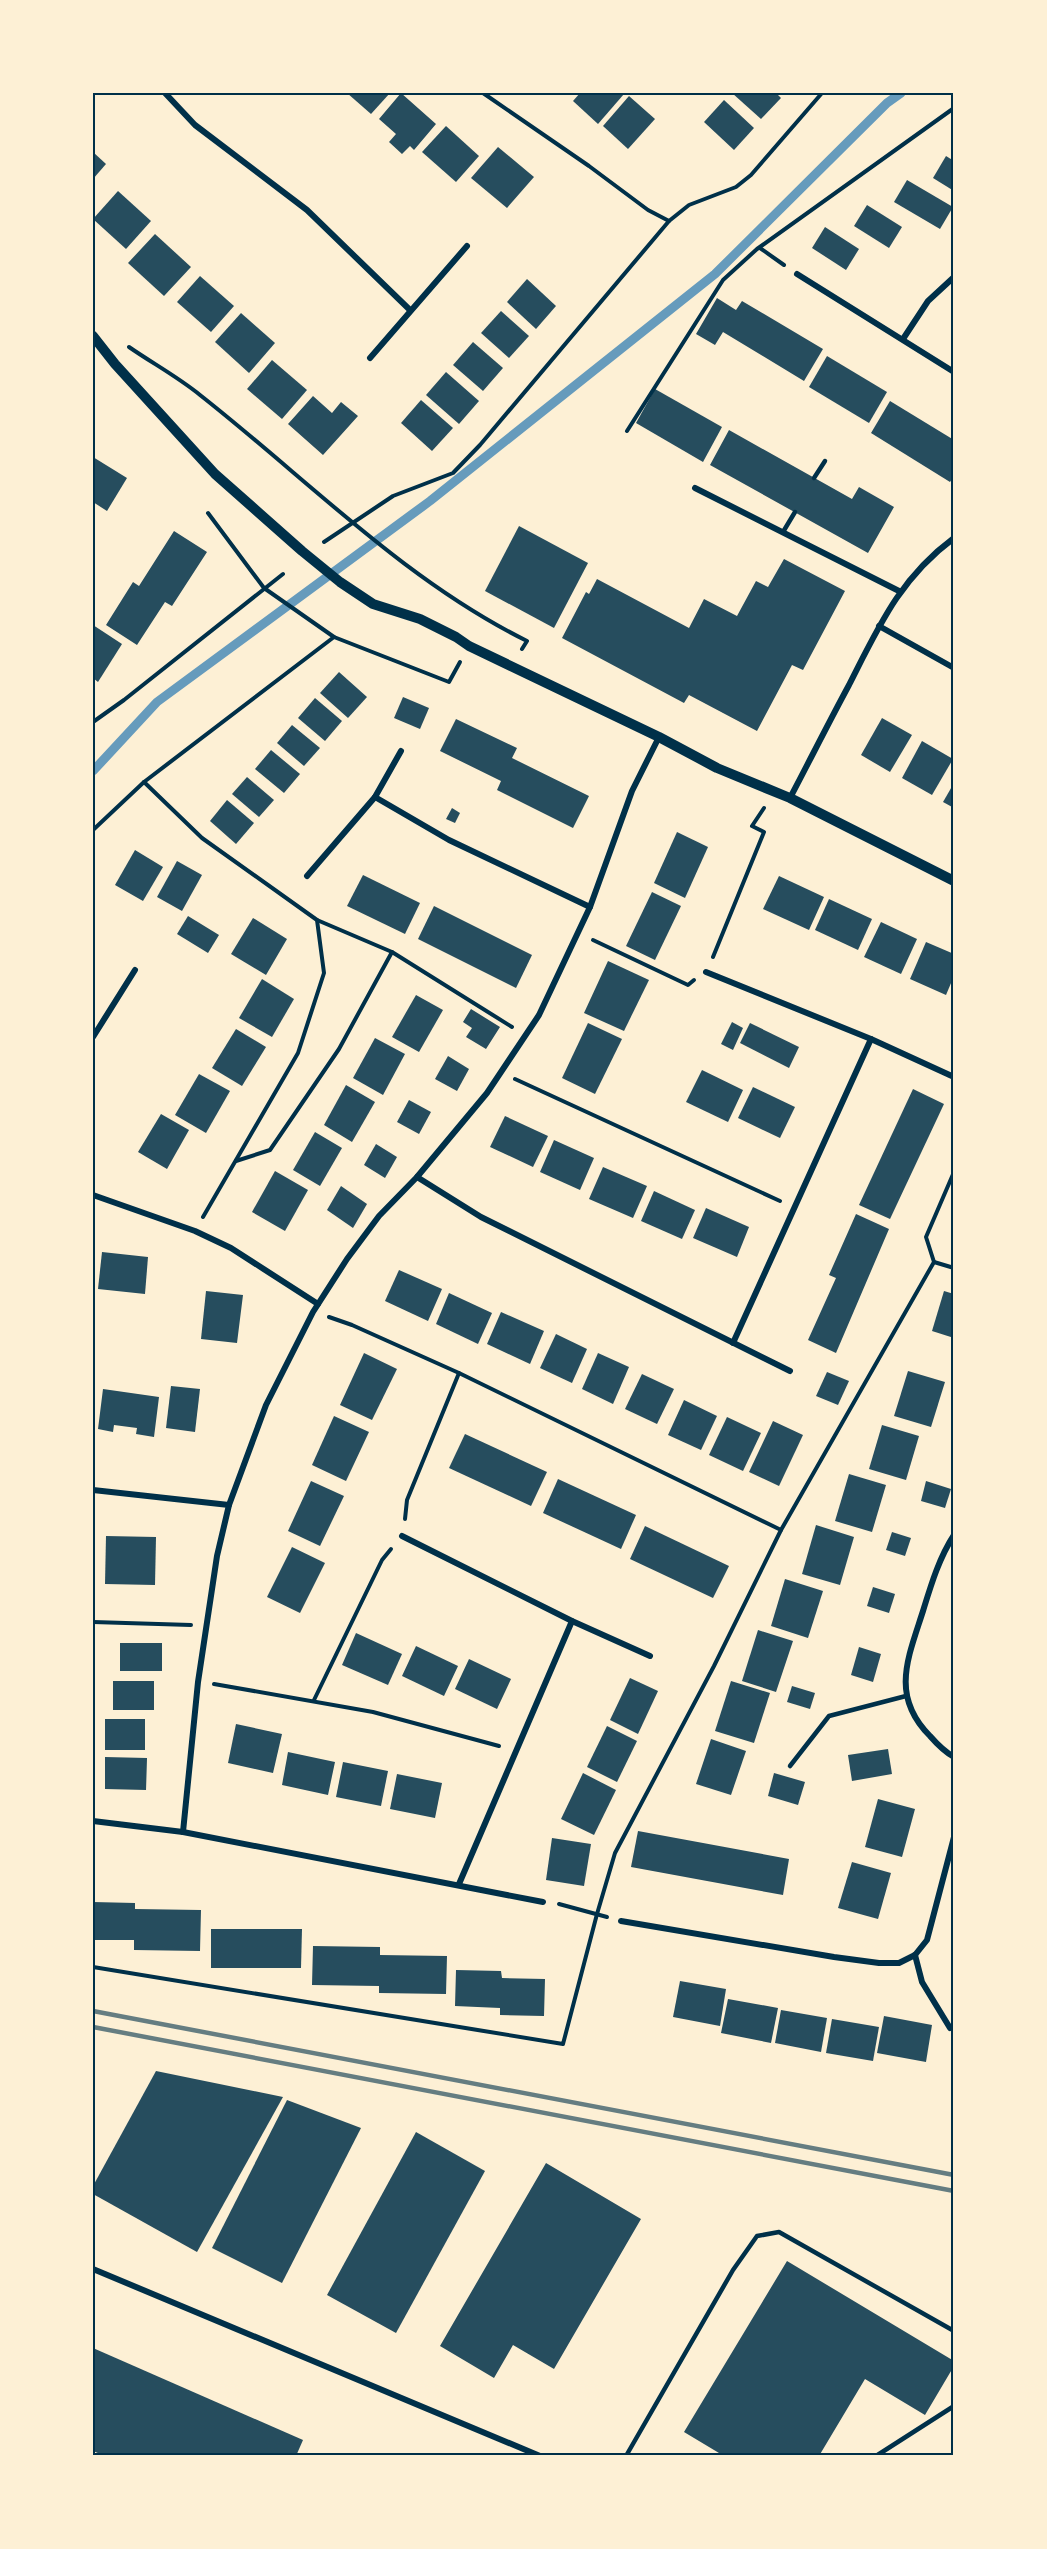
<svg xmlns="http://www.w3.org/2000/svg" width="1047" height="2549" font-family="Ubuntu,sans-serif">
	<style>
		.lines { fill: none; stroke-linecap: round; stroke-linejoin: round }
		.stream { stroke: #669bbc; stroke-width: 9 }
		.building { fill: #264d5e }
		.path { stroke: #003049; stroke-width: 4 }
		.service { stroke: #003049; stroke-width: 4.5 }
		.minor { stroke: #003049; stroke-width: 6 }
		.tertiary { stroke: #003049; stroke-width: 10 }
		.rail { stroke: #657d81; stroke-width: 4.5 }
		.neatline { fill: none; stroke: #003049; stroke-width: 2 }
	</style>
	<rect width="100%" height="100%" fill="#fdf0d5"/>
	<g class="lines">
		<path class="stream" d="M93,771L157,702L430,501L715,274L887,103L901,93"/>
	</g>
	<g class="building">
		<path d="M347,93H390L371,114Z"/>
		<path d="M401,93L436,124L414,150L410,146L402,154L389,142L396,134L379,119Z"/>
		<path d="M580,93H623L624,94L598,124L573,101Z"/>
		<path d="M732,93H776L781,98L761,119Z"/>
		<path d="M629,96L655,119L628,149L603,126Z"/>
		<path d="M724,100L754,128L734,150L704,122Z"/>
		<path d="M446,126L479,156L456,182L422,152Z"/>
		<path d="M498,147L534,177L507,208L471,178Z"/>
		<path d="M93,152L106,164L93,179Z"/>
		<path d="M946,156L954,161V191L933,178Z"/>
		<path d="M907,180L953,207L940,229L894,202Z"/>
		<path d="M118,191L151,221L126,249L93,219Z"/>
		<path d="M867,205L902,227L889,248L854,226Z"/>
		<path d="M825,227L859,249L846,270L812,248Z"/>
		<path d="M155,234L191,267L164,296L128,263Z"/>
		<path d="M200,276L234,306L211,332L177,302Z"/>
		<path d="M527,279L556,306L536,329L507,302Z"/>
		<path d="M717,298L736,310L742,301L823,349L804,381L723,332L715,345L696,334Z"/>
		<path d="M501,311L529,336L509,358L481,333Z"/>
		<path d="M241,313L275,343L249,373L215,342Z"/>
		<path d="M473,342L503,368L483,391L453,365Z"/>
		<path d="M827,356L887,392L869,423L809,387Z"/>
		<path d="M272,360L307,390L282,419L247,389Z"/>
		<path d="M446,372L479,401L459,424L426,395Z"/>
		<path d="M655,389L722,427L703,462L636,423Z"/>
		<path d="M313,396L332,413L341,402L358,416L323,455L288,424Z"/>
		<path d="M421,400L453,428L432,451L401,423Z"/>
		<path d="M890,401L954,440V476L950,482L871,433Z"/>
		<path d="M729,430L852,499L859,487L894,507L868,553L710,465Z"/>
		<path d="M93,457L127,478L107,511L93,502Z"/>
		<path d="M519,526L588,563L554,628L485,591Z"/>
		<path d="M174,531L207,552L172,606L165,602L137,645L106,625L133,582L139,586Z"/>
		<path d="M784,559L845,591L803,670L792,665L757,731L689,695L684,703L562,638L586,592L589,594L597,579L689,628L704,599L737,616L756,581L768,587Z"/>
		<path d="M93,625L122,644L98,682L93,678Z"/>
		<path d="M339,672L367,697L348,718L320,693Z"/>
		<path d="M403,697L429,708L420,729L394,718Z"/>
		<path d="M315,698L342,721L325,741L298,718Z"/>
		<path d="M882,718L912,735L890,772L861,755Z"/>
		<path d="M456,719L517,748L512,758L589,796L573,828L497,790L501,781L440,751Z"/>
		<path d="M292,725L320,748L304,766L277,743Z"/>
		<path d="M922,741L953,759L932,795L902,778Z"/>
		<path d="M271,750L300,774L284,793L255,769Z"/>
		<path d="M247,777L274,800L259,817L232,794Z"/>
		<path d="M954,783V808L943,802Z"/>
		<path d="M227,800L254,823L236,844L210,821Z"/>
		<path d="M452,808L460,813L455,823L446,819Z"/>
		<path d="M677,832L708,847L685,898L654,883Z"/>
		<path d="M135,850L163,867L143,901L115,885Z"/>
		<path d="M177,861L202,875L182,911L157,897Z"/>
		<path d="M363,875L420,903L405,934L347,906Z"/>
		<path d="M779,876L824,897L809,930L763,909Z"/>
		<path d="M652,892L681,906L655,960L626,946Z"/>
		<path d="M829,899L872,919L858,950L815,930Z"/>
		<path d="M434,906L532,955L516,988L418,939Z"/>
		<path d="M188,916L219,935L208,953L177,934Z"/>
		<path d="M253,918L287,939L266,975L231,954Z"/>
		<path d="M881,922L917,939L901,974L864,957Z"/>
		<path d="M926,942L954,954V976L946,995L910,979Z"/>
		<path d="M608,961L649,980L624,1031L584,1013Z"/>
		<path d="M262,979L294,999L272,1037L239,1018Z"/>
		<path d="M416,995L443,1010L419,1052L392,1037Z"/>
		<path d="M471,1009L500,1027L486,1049L466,1037L472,1028L463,1022Z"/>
		<path d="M732,1022L743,1028L733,1050L721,1044Z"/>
		<path d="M588,1023L622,1039L595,1094L562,1078Z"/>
		<path d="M750,1023L799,1047L789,1068L740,1043Z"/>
		<path d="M236,1029L266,1047L242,1086L212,1068Z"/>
		<path d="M375,1038L405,1054L383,1095L353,1078Z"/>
		<path d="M448,1056L469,1069L457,1091L435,1079Z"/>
		<path d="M702,1070L743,1090L728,1122L686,1102Z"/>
		<path d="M199,1074L230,1091L206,1133L175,1115Z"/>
		<path d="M346,1085L375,1102L352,1142L324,1125Z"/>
		<path d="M753,1087L795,1107L780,1138L738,1118Z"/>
		<path d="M913,1089L944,1104L890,1219L859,1205Z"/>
		<path d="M409,1100L431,1112L419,1134L397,1122Z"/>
		<path d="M161,1114L189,1130L167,1169L138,1152Z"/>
		<path d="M505,1116L548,1136L533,1167L490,1147Z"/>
		<path d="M315,1132L342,1148L320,1186L293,1170Z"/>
		<path d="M554,1140L594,1158L580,1190L540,1172Z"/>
		<path d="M376,1144L397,1157L385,1178L364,1165Z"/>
		<path d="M603,1167L647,1186L633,1218L589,1199Z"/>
		<path d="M275,1171L308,1190L285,1231L252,1212Z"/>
		<path d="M341,1186L367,1204L353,1228L327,1210Z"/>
		<path d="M654,1191L695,1210L682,1239L641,1221Z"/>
		<path d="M706,1208L749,1227L737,1257L693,1238Z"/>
		<path d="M856,1214L889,1229L836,1353L808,1340L836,1278L829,1275Z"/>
		<path d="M102,1252L148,1257L145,1294L98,1289Z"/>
		<path d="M399,1270L442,1289L428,1321L385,1301Z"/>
		<path d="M206,1291L243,1295L237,1343L201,1339Z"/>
		<path d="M944,1291L954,1294V1338L932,1331Z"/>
		<path d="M449,1293L492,1313L478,1344L436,1324Z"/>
		<path d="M501,1312L544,1331L530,1364L487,1344Z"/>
		<path d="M556,1334L587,1349L572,1383L540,1368Z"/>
		<path d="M364,1353L397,1369L372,1420L340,1405Z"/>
		<path d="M598,1353L629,1367L613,1404L582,1389Z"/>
		<path d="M908,1371L945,1382L931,1427L894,1416Z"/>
		<path d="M827,1372L849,1381L838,1405L816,1396Z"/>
		<path d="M642,1374L674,1389L657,1424L625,1409Z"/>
		<path d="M171,1386L200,1389L195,1432L166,1428Z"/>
		<path d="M103,1389L159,1397L154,1437L136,1434L137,1428L114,1425L113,1432L98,1429Z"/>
		<path d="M684,1400L717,1416L701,1450L668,1435Z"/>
		<path d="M334,1416L369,1432L346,1481L312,1465Z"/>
		<path d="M727,1417L761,1433L743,1471L709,1455Z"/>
		<path d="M773,1421L803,1435L779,1486L749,1472Z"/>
		<path d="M882,1425L919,1436L906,1480L869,1469Z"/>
		<path d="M465,1434L547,1472L531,1506L449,1468Z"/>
		<path d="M849,1474L886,1485L872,1532L835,1521Z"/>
		<path d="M558,1479L636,1515L621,1549L543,1513Z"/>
		<path d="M311,1481L344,1496L320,1546L288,1531Z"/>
		<path d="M926,1481L951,1489L945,1508L921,1501Z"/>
		<path d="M816,1525L854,1537L840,1585L802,1574Z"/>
		<path d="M645,1526L729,1566L713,1598L630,1559Z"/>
		<path d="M892,1532L911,1538L905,1556L886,1550Z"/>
		<path d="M106,1536L156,1537L155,1585L105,1584Z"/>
		<path d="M292,1547L325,1563L300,1613L267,1597Z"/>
		<path d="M785,1579L823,1591L808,1638L771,1626Z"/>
		<path d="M873,1587L895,1594L889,1613L867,1606Z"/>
		<path d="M758,1630L793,1641L776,1692L742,1681Z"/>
		<path d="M356,1633L402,1654L388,1685L342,1665Z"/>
		<rect x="120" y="1643" width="42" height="28"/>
		<path d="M416,1646L458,1666L444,1696L402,1676Z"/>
		<path d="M859,1647L881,1654L873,1682L851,1675Z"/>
		<path d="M469,1659L511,1679L497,1709L455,1689Z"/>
		<path d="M630,1678L658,1691L638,1734L610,1720Z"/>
		<rect x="113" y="1681" width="41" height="29"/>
		<path d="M731,1681L770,1693L754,1743L715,1731Z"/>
		<path d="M792,1686L815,1693L810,1709L787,1702Z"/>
		<rect x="105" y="1719" width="40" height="31"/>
		<path d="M236,1724L282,1734L273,1773L228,1763Z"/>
		<path d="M607,1726L637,1741L617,1782L587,1767Z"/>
		<path d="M711,1739L746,1751L731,1795L696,1784Z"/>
		<path d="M888,1749L892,1774L852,1781L848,1755Z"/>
		<path d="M288,1752L335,1762L328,1795L282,1785Z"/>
		<path d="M105,1757L147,1758L146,1790L105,1789Z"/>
		<path d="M343,1762L388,1771L381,1806L336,1797Z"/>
		<path d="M583,1773L616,1790L594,1835L561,1819Z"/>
		<path d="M774,1773L805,1782L798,1805L768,1796Z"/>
		<path d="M397,1774L442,1783L435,1818L390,1809Z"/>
		<path d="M878,1799L915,1809L902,1857L865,1847Z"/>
		<path d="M638,1831L789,1859L783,1895L631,1867Z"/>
		<path d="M552,1838L591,1844L584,1886L546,1880Z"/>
		<path d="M852,1862L891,1873L878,1919L838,1908Z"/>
		<path d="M93,1902L135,1903V1909L201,1910L200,1951L134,1950V1940H93Z"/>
		<path d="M211,1929H302L301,1968H211Z"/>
		<path d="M313,1946L380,1947V1955L447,1956L446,1994L379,1993V1986L312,1985Z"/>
		<path d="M456,1970L501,1971L502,1978L545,1979L544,2016L500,2015V2008L455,2006Z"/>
		<path d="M680,1981L726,1989L720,2026L673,2017Z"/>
		<path d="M728,1999L778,2008L771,2043L721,2033Z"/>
		<path d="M781,2010L827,2018L821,2052L775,2043Z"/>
		<path d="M884,2016L932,2025L926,2062L877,2053Z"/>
		<path d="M832,2019L879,2027L873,2061L826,2053Z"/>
		<path d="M156,2071L283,2097L197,2252L93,2194V2186Z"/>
		<path d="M287,2100L361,2128L282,2283L212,2248Z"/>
		<path d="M416,2132L485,2171L396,2333L327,2295Z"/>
		<path d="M546,2163L641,2219L554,2369L513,2345L494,2378L440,2346Z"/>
		<path d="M787,2261L954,2361V2366L925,2415L865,2379L819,2456H724L684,2432Z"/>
		<path d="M93,2348L303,2440L296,2456H105L93,2451Z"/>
	</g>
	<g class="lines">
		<g class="path">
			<path d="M483,93L589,166L648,210L669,221"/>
			<path d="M760,248L784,265"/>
			<path d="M129,347C152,363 178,377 200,395C307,479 404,580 527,641L522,649"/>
			<path d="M627,431L723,280L757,249L954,108"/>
			<path d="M324,542L393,496L453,473L480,445L669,221L689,205L736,187L751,175L822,93"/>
			<path d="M334,637L449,682L460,662"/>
			<path d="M93,722L124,700L283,574"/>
			<path d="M144,782L202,838L317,920L324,973L298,1053L203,1217"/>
			<path d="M93,830L144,782L334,637L264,588L208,513"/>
			<path d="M317,920L392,952L512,1027"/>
			<path d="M593,940L688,985L694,980"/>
			<path d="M713,957L764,832L752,826L764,808"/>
			<path d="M515,1079L780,1201"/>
			<path d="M236,1161L270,1150L339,1049L392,952"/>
			<path d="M934,1262L954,1268"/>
			<path d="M405,1519L407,1500L459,1373"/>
			<path d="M781,1530L934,1262L926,1237L954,1172"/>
			<path d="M93,1622L191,1625"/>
			<path d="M214,1684L373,1712L499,1746"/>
			<path d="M314,1700L382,1560L391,1549"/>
			<path d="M559,1904L607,1917"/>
			<path d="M93,1967L563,2044L597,1914L615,1853L714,1666L781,1530L459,1373L352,1325L329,1317"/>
		</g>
		<g class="service">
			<path d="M814,478L825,461"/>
			<path d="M783,532L795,512"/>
			<path d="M790,1766L829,1716L906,1696"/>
			<path d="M626,2456L733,2270L757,2236L779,2232L954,2331"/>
			<path d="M876,2456L954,2406"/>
		</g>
		<g class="minor">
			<path d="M165,93L195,125L307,210L410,310"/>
			<path d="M797,274L954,372"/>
			<path d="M903,339L928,301L954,277"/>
			<path d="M370,358L467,246"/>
			<path d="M695,488L899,591"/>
			<path d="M879,626L954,668"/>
			<path d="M375,797L449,840L590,907"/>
			<path d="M790,798C810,760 829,722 849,685C879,626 900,578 954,538"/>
			<path d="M307,876L375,797L401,751"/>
			<path d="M706,972L871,1039L954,1077"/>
			<path d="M93,1037L135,970"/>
			<path d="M417,1177L481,1217L790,1371"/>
			<path d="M93,1195L195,1231L231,1248L318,1304"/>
			<path d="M733,1343L871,1039"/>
			<path d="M93,1490L229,1505"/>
			<path d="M954,1535C939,1558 931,1585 923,1611C908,1658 890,1696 930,1736C937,1744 945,1752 954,1757"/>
			<path d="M402,1536L572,1621L650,1656"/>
			<path d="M93,1821L183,1832L543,1902"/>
			<path d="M183,1832L198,1682L217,1556L229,1505L266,1405L313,1312L347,1259L379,1216L417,1177L487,1093L539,1015L590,907L632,791L659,737"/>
			<path d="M459,1884L572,1621"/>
			<path d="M621,1921L834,1957L879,1963H899L915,1955L927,1940L954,1837"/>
			<path d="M915,1955L922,1982L950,2028"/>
			<path d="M93,2269L540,2456"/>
		</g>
		<path class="tertiary" d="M93,336L115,364L215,474L302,551L340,582L373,604L420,619L456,637L469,646L659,737L717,768L790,798L954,881"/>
		<g class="rail">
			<path d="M93,2011L954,2175"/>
			<path d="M93,2027L954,2191"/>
		</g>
	</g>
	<rect width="1047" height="2549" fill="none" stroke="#fdf0d5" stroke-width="189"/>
	<rect x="94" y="94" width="858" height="2360" class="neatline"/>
</svg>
